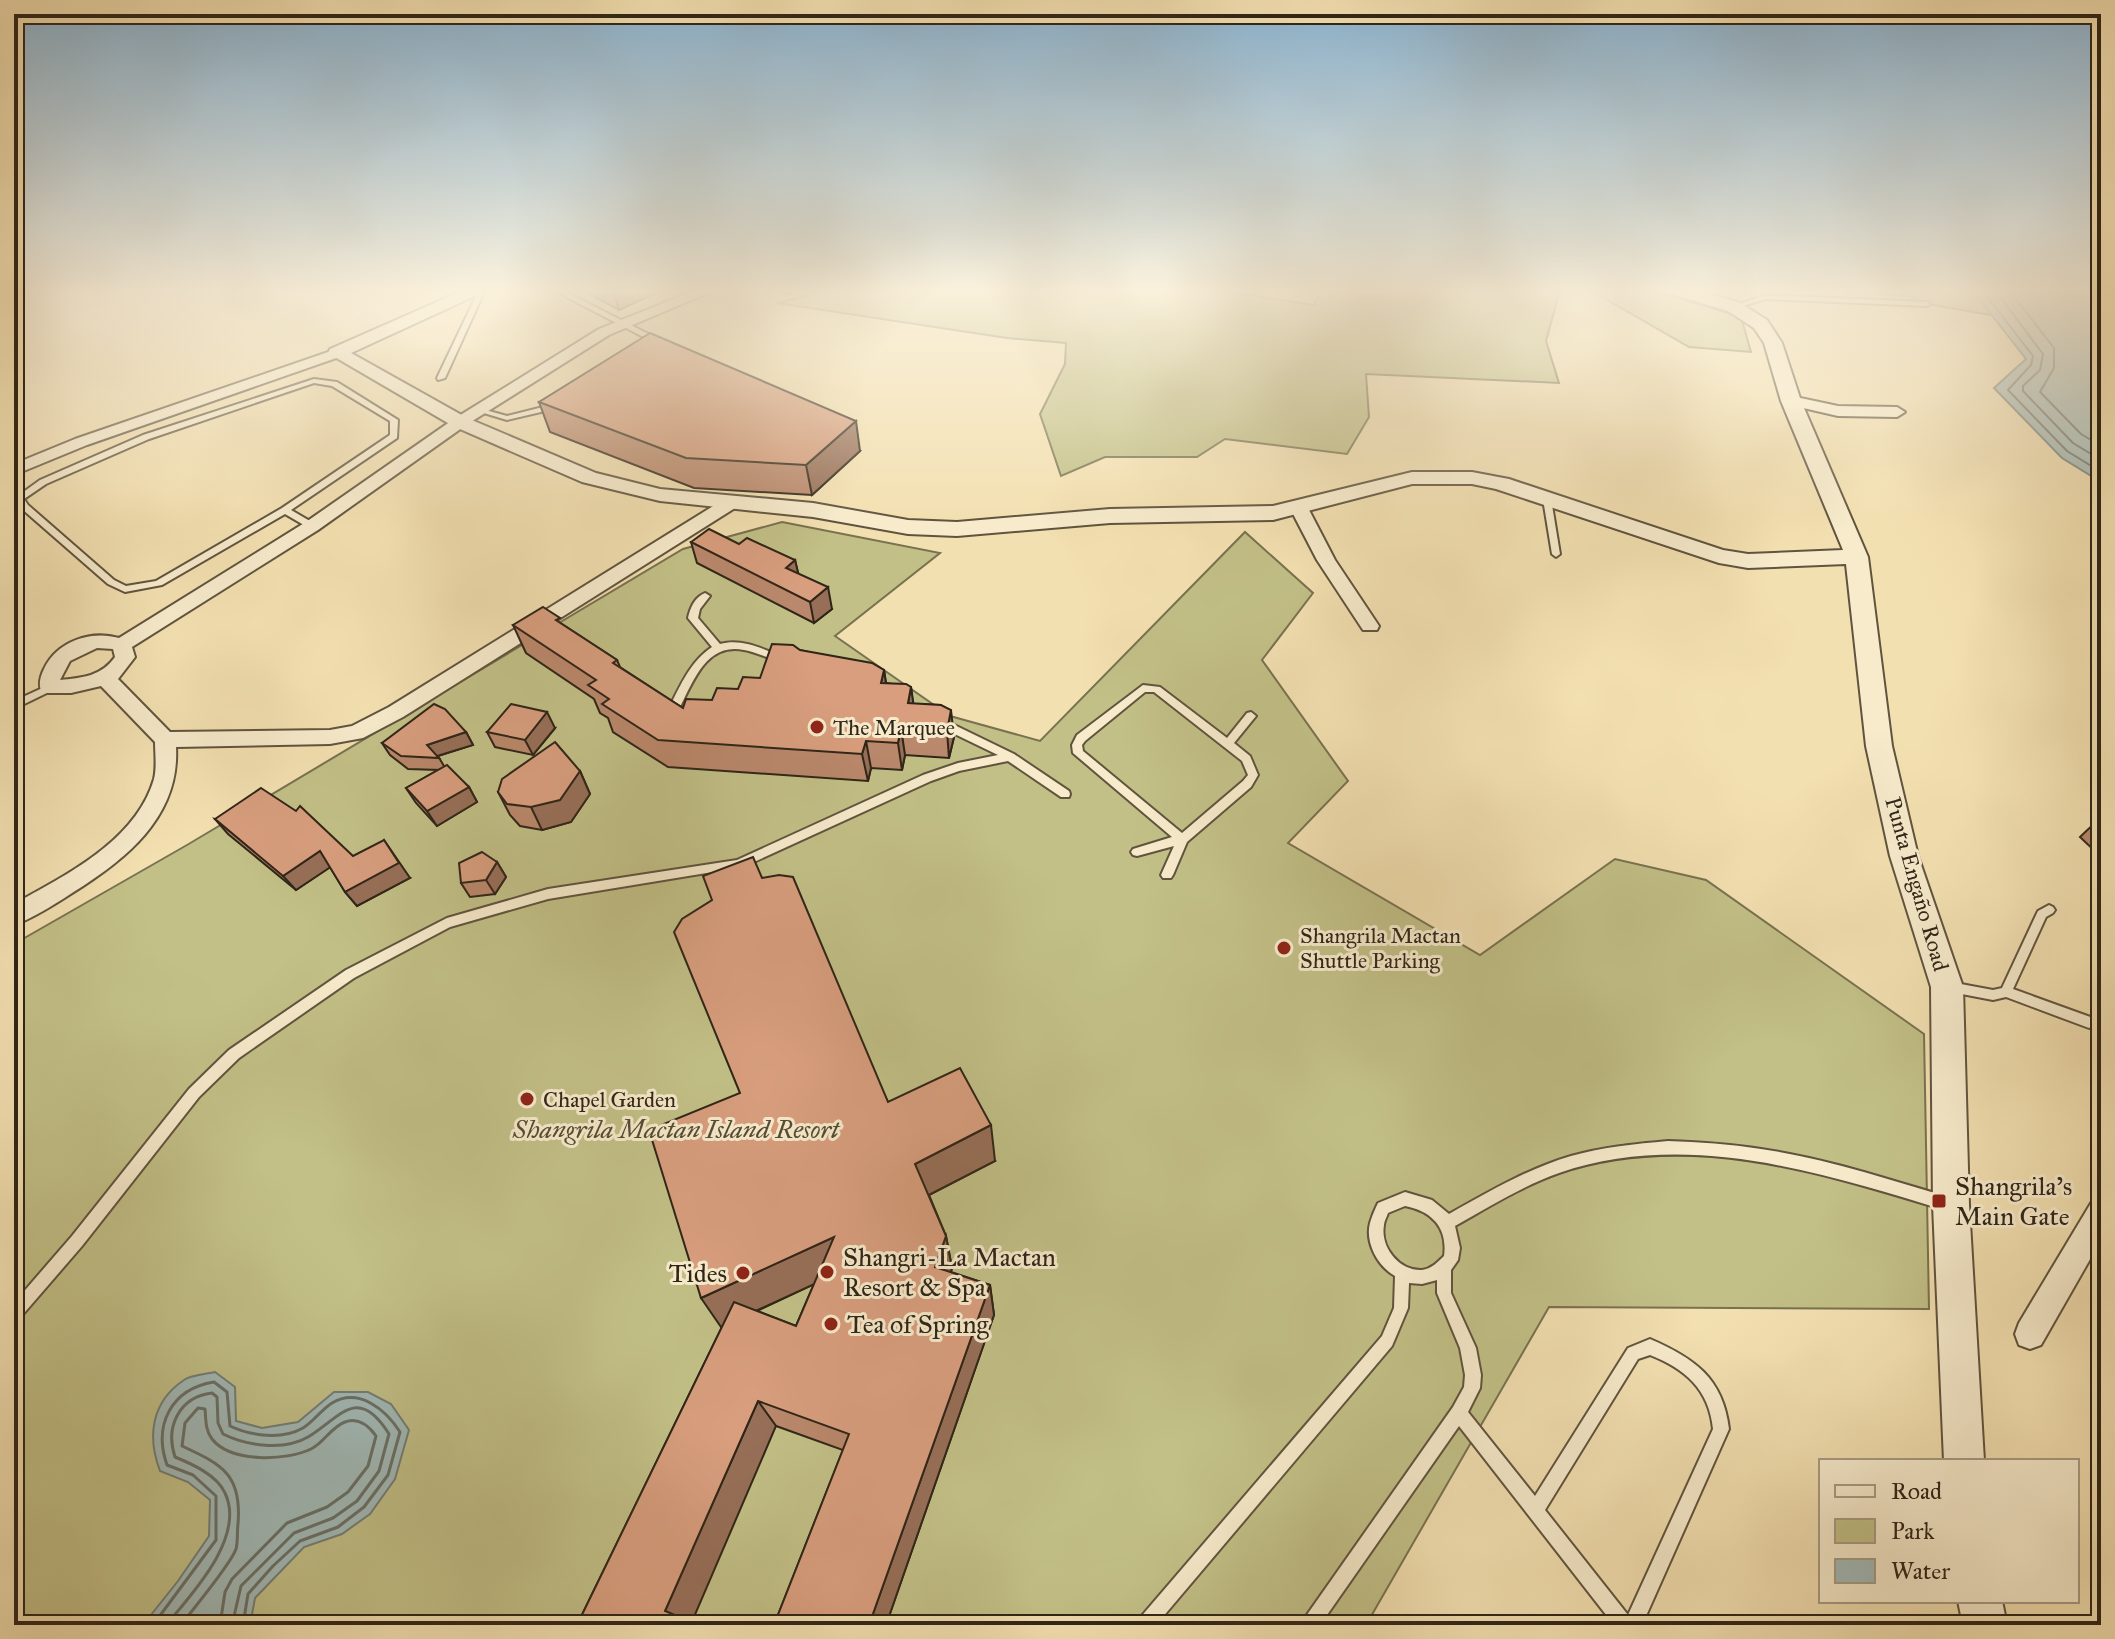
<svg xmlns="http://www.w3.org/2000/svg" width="2115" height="1639" font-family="'IM FELL Great Primer',serif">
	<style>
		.green { fill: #c2c087; stroke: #787250; stroke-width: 2 }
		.water { fill: #a1bab8; stroke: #737e78; stroke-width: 2 }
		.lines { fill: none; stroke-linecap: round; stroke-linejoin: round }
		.shore-far1 { stroke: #687068; stroke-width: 2 }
		.shore { stroke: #687068; stroke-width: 3 }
		.service-casing { stroke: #60543e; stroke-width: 4 }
		.minor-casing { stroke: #60543e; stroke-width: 4 }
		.tertiary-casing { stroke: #60543e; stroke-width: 4 }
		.service { fill: #f7ebcc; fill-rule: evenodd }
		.minor { fill: #f7ebcc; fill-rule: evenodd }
		.tertiary { fill: #f7ebcc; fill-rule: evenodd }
		.wall { fill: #ba886c; stroke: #2f2518; stroke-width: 2; fill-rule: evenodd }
		.shaded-wall { fill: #976f58; stroke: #2f2518; stroke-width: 2 }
		.building { fill: #d89e7e; stroke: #2f2518; stroke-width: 2 }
		.poi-dot { fill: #8f2418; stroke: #f7ebcc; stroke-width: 3 }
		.labels { text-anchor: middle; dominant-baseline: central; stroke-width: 6; stroke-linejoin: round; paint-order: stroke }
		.poi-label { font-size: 22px; fill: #2f2518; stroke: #f7ebcc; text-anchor: start }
		.street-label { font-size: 22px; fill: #2f2518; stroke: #f7ebcc }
		.near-park-label { font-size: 26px; font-style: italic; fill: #544c34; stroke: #f7ebcc }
		.near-poi-label { font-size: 26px; fill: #2f2518; stroke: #f7ebcc; text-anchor: start }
	</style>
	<rect width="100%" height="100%" fill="#f3e0b1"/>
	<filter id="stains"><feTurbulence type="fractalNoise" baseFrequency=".0025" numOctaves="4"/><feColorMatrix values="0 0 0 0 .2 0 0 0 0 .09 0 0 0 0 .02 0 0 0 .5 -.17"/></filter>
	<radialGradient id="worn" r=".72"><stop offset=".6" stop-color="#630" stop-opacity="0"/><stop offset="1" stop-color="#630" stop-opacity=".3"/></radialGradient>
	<g class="green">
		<path d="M830,290H1215L1314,305L1322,290H1560L1546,341L1559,383L1366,374L1369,417L1347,454L1225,439L1197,457H1105L1061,476L1040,414L1065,364L1066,343L1007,338L777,303Z"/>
		<path d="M1590,290H1652L1741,317L1751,352L1689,347Z"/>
		<path d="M1797,290H1972L1991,315L1927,304L1911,296Z"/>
		<path d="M782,522L940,553L835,636L950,716L1040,741L1245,532L1313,593L1262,660L1348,781L1288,843L1480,955L1615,859L1706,880L1924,1034L1929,1309L1549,1307L1366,1625H14V944L187,845L683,549Z"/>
	</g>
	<g class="water">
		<path d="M1972,290H2101V482L2062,458L1994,388L2026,359Z"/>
		<path d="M215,1372L235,1387L236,1421L262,1428L298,1422L334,1392H368L391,1404L409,1430L395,1479L370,1514L342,1534L304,1547L255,1598L250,1625H143L178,1581L209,1536L210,1500L188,1482L160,1471C147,1437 151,1402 184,1380C191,1375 206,1374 215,1372Z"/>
	</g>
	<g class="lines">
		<g class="shore-far1">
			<path d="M1982,290L2033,356L2031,365L2008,390L2067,451L2101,472"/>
			<path d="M1995,290L2043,354L2040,370L2023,386V391L2073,443L2101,460"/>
			<path d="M2009,290L2054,348V368L2040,392L2081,434L2101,446"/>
		</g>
		<g class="shore">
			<path d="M153,1625L216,1540V1496L193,1475L167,1465C153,1425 171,1389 214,1382L227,1392L230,1426C251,1436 282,1440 303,1428C314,1421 321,1410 332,1403C359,1387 386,1410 400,1432L388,1475L364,1507L338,1527L300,1541L273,1566L248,1594L243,1625"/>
			<path d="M166,1625C192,1594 246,1537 225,1493C217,1475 192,1464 175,1457C165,1427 179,1397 212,1393L217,1397L218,1423L223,1434C247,1446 284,1451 308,1437C339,1419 357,1383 389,1434L379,1471L357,1501L333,1518L294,1533L241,1586L232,1625"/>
			<path d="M181,1625C193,1609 231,1564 236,1549C238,1542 237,1531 238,1524C242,1475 223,1465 182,1446L185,1423L198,1408L205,1409C206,1419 205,1430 212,1439C231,1463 286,1461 311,1449C324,1443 331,1427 345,1422C358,1417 369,1426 376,1436L368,1466L348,1492L327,1507L287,1523L232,1579L225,1592L220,1625"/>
		</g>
		<defs>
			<g id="service">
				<path d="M479,290H485L445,378L438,380L437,378Z"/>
				<path d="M553,290H562L662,341L655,343Z"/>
				<path d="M1765,295L1927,302L1930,304L1927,306L1765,299L1734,309L1731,307Z"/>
				<path d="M314,379L337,382L398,420L397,438L291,510L315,524V528H309L285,514L162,585L125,592L108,584L22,509L15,498L40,480L143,435ZM314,383L332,386L390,421V435L282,508L156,581L126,586L114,580L28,505L24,499L46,484L149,439Z"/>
				<path d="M555,404H558V408L507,420L474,410L478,408L507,416Z"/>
				<path d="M1547,496L1551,499L1560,554L1556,557L1552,554L1543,499Z"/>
				<path d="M705,593L710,596L700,609L698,618L720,644C742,638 763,649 783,657L785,659L780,662C768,658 756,652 744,650C706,642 693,682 679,709L675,710L670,706C681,684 691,661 712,647L688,618C690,608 695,597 705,593Z"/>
				<path d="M49,685L54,688L53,690L14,709V701Z"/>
				<path d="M1143,685L1160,687L1227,738L1247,713L1251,712L1256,716L1234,743L1250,756L1258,775L1251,787L1187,842L1173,875L1171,878H1163L1161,875L1174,846L1137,856L1133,855L1131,852L1133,849L1172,837L1073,753L1072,745L1077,735ZM1145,692H1154L1242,761L1248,775L1243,781L1182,833L1083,751L1082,745L1085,741Z"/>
				<path d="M942,719L1014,754L1069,791L1070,794L1069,797H1061L1008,761L959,771L931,781L743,867L548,899L450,927L354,978L239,1058L199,1097L82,1246L19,1319L14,1321V1303L72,1236L189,1089L229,1050L346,970L447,918L548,889L737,860L923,775L958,763L998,755L938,726L937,723Z"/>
				<path d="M2049,905L2053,907L2055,910L2053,913L2046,917L2013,989L2093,1018L2095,1022L2093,1026L2089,1028L2006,997L1993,1000L1946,991L1944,987L1946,983L1950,982L1993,990L2002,988L2038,911Z"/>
				<path d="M1668,1141C1699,1142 1730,1144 1761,1149C1825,1158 1887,1179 1948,1197L1953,1199L1955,1204L1953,1209L1948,1211C1823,1173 1688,1129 1559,1173C1522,1186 1489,1207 1455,1226L1460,1248L1458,1260L1451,1270V1293L1476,1348L1481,1375L1480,1388L1468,1412L1535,1496L1628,1348L1650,1339C1694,1358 1723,1378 1729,1429L1642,1625H1614L1459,1426L1320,1625H1301L1304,1619L1453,1407L1464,1387L1465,1375L1460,1348L1437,1293V1280L1422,1284L1409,1283L1408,1308L1392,1346L1156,1625H1136L1139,1619L1382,1336L1394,1308L1395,1276C1377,1266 1365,1242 1370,1223C1372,1216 1375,1209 1378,1203L1405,1192L1432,1200L1449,1214C1488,1192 1527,1169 1571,1156C1603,1147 1635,1144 1668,1141ZM1405,1206C1432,1211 1448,1228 1444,1256C1438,1262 1431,1269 1422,1270C1399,1271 1380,1247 1384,1225C1384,1221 1387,1217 1388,1213ZM1650,1355C1685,1369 1709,1389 1713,1429L1628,1615L1545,1510L1638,1359Z"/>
			</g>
			<g id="minor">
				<path d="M696,290H715L609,335L466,425L318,530L132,647L135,657L118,679L170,732L330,730L352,726L389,707L723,500H735L738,504L735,508L403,717L363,738L330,744L176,747C180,818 124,861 69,895C52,906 33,918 14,925V904C66,875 136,841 154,779C157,767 155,754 155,742L101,686L71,693H42C38,685 40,677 44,669C57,641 91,630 119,638L306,522L454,419L599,329ZM97,648L113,649L115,657C102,676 82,678 60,680L70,661Z"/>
				<path d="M337,349L342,350V356L87,445L14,475V464L75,439Z"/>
				<path d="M1791,396L1838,406L1897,407L1905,412L1897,417L1838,416L1786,404V398Z"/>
				<path d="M1299,503L1308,508L1335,560L1379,626L1377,630H1363L1317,560L1290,508Z"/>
				<path d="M2101,1199V1240L2041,1345L2030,1349L2019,1345L2015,1334L2019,1323L2091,1203Z"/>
			</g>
			<g id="tertiary">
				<path d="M464,290H488L351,353L467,418L596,473L660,489L813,503L908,520L957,522L1110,509L1273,506L1412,472H1472L1509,479L1723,550L1748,554L1843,550L1781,401L1764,343L1754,328L1728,311L1672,294L1669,290H1697L1740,303L1767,320L1782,343L1801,401L1868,557L1892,746L1918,856L1963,987L1969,1205L1984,1461H1944L1933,1205L1931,987L1890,856L1866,746L1846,564L1748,568L1719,563L1496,489L1472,484H1412L1273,520L1110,523L957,536L908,534L813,517L660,501L582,482L453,426L328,353L330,349Z"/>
				<path d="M1958,1601H2002L2007,1625H1963Z"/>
			</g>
		</defs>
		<use href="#service" class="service-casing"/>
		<use href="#minor" class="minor-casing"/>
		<use href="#tertiary" class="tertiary-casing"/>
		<use href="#service" class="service"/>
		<use href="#minor" class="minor"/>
		<use href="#tertiary" class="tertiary"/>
	</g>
	<g class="wall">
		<path d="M582,290H662L619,310Z"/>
		<path d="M539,402L860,451L812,495L694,488L550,432Z"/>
		<path d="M691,542L739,544L795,560L798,573L832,609L814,623L697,563Z"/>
		<path d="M562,624L617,660L620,667L683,708L712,700L738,689L760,678L800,650L884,670L886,683L911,687L913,704L941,705L954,737L949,758L905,755L902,770L871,768L868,781L668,767L613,732L608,718L600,713L594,699L526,653L513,625Z"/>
		<path d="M555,728L533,755L495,747L487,732Z"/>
		<path d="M466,732L473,745L438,756L444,766L469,787L477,802L437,826L416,803L406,788L438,770L408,769L390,755L382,743Z"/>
		<path d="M580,771L590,794L571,822L542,830L520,826L510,815L498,792Z"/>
		<path d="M2101,817V857L2080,837Z"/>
		<path d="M215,819L353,856L410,878L357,906L345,892L330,867L296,890L228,834Z"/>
		<path d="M497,862L506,877L495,894L470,897L461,883Z"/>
		<path d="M762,878L888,1102L995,1161L929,1195L946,1236L952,1268L951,1272L990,1285L994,1315L886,1625H774L843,1450L776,1426L577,1625L722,1327L740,1093ZM814,1284L796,1326L757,1311Z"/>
	</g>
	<g class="shaded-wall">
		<path d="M613,290H662L619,310Z"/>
		<path d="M785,290H799L786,295Z"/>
		<path d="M856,421L860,451L812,495L806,465Z"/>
		<path d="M795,560L800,581L786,568Z"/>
		<path d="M828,587L832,609L814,623L810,602Z"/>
		<path d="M884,670L888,698L881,683Z"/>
		<path d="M911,687L915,715L911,731L908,703Z"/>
		<path d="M951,710L954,737L949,758L947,731Z"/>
		<path d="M547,712L555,728L533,755L525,740Z"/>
		<path d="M901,728L905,755L902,770L898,743Z"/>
		<path d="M466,732L473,745L434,757L427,745Z"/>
		<path d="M866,741L871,768L868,781L862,754Z"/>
		<path d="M580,771L590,794L571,822L542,830L531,807Z"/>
		<path d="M469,787L477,802L437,826L427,811Z"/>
		<path d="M384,840L410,878L357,906L345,892Z"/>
		<path d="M320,851L332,866L296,890L283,876Z"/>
		<path d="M497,862L506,877L495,894L486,880Z"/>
		<path d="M991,1125L995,1161L923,1198L915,1164Z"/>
		<path d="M946,1236L952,1268L942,1298L935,1267Z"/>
		<path d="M834,1237L847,1269L721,1327L701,1298Z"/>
		<path d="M990,1285L994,1315L886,1625H869Z"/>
		<path d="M758,1401L776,1426L691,1624L665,1611Z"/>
	</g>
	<g class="building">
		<path d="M650,333L856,421L806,465L686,458L539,402Z"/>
		<path d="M709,529L739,544L747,538L795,560L786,568L828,587L810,602L691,542Z"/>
		<path d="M543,607L560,618L556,620L617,660L613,663L683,708L686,699L712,700L717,688L738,689L743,677L760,678L772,644L793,645L800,650L872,663L884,670L881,683L906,684L911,687L908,703L941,705L951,710L947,731L901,728L898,743L866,741L862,754L658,740L602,704L609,699L588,685L596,680L513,625Z"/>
		<path d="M434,704L445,709L466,732L427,745L439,758L401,756L382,743Z"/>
		<path d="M511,704L547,712L525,740L487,732Z"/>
		<path d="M555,742L580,771L560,800L531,807L507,804L498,792L502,779Z"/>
		<path d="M447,765L469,787L427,811L406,788Z"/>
		<path d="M261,788L296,811L300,806L353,856L384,840L399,863L345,892L320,851L283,876L215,819Z"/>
		<path d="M482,852L497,862L486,880L461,883L459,863Z"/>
		<path d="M753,857L762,878L779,875L793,877L888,1102L960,1068L991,1125L915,1164L946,1236L935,1267L990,1285L869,1625H774L849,1434L758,1401L665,1611L699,1625H577L734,1302L796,1326L834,1237L701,1298L649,1130L740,1093L674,932L682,919L712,900L703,876Z"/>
	</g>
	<linearGradient id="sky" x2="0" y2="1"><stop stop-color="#8bb6d5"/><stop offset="0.56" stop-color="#faf1dc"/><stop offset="1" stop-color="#faf1dc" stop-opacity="0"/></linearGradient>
	<rect width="2115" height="520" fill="url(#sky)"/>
	<g class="poi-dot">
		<circle cx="817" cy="727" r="8"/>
		<circle cx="1284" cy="948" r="8"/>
		<circle cx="527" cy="1099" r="8"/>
		<rect x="1931" y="1193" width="16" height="16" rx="4"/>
		<circle cx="827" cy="1272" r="8"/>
		<circle cx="743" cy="1273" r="8"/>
		<circle cx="831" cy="1324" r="8"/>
	</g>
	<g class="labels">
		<g class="poi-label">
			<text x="833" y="727">The Marquee</text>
			<text x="1300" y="935">Shangrila Mactan<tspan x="1300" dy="25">Shuttle Parking</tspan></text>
			<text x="543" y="1099">Chapel Garden</text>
		</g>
		<g class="street-label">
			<text transform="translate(1917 884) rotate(74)">Punta Engaño Road</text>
		</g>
		<g class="near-park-label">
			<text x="676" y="1129">Shangrila Mactan Island Resort</text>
		</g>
		<g class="near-poi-label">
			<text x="1955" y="1186">Shangrila's<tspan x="1955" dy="30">Main Gate</tspan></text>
			<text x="843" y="1257">Shangri-La Mactan<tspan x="843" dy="30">Resort &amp; Spa</tspan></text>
			<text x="727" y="1273" text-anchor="end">Tides</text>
			<text x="847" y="1324">Tea of Spring</text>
		</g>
	</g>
	<rect width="2115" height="1639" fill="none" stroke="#f3e0b1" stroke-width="48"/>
	<rect x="16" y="16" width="2083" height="1607" fill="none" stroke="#2f2518" stroke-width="4"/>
	<rect x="24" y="24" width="2067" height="1591" fill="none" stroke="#2f2518" stroke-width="2"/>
	<rect x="1819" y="1459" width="260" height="144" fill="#f7ebcc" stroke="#a79c84" stroke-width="2"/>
	<rect x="1835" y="1485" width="40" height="12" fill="#f7ebcc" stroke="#a79c84" stroke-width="2"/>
	<text x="1891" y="1499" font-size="24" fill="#2f2518">Road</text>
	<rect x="1835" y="1519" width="40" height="24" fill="#c2c087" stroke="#a79c84" stroke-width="2"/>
	<text x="1891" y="1539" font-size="24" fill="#2f2518">Park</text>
	<rect x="1835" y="1559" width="40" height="24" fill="#a1bab8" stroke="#a79c84" stroke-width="2"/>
	<text x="1891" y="1579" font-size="24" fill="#2f2518">Water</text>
	<rect width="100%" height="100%" filter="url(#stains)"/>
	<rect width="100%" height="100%" fill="url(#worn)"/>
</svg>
